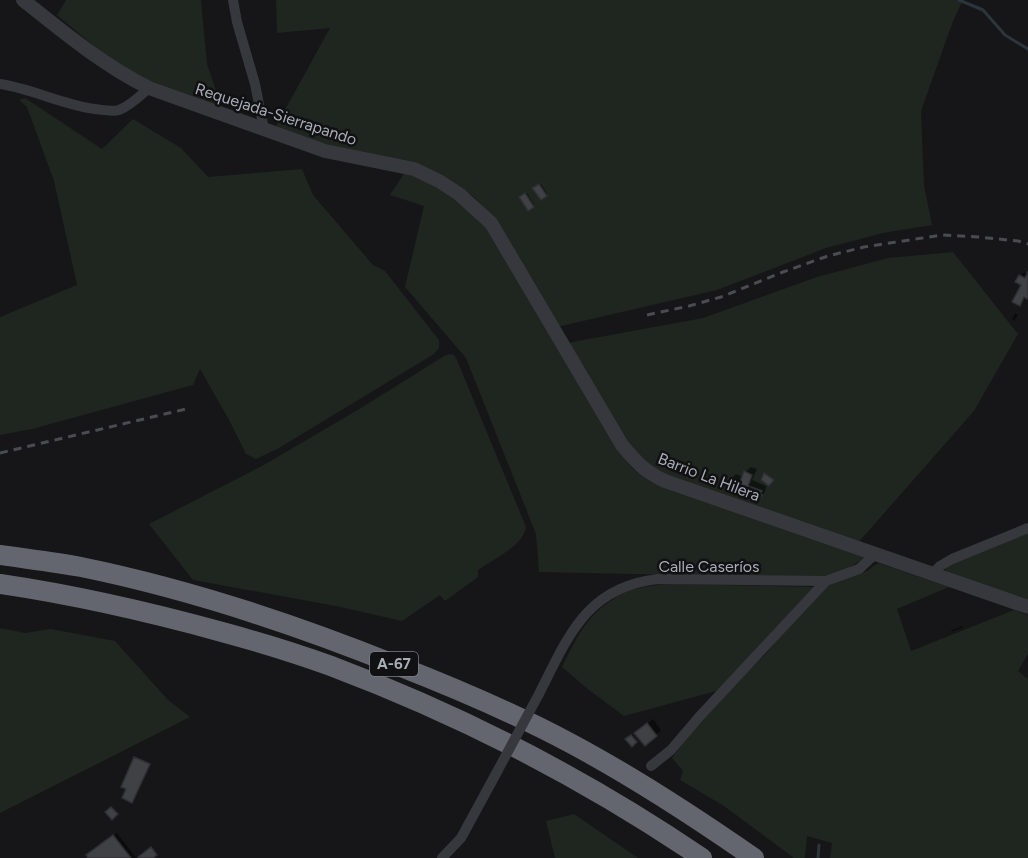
<svg xmlns="http://www.w3.org/2000/svg" width="1028" height="858" font-family="Figtree,sans-serif">
	<style>
		.green { fill: #1e261f }
		.shadow { fill: #0007 }
		.lines { fill: none; stroke-linecap: round; stroke-linejoin: round }
		.stream { stroke: #2c353c; stroke-width: 3 }
		.building { fill: #404145; stroke: #303034; stroke-width: 1.5 }
		.minor { stroke: #37383d; stroke-width: 10 }
		.tertiary { stroke: #37383d; stroke-width: 14 }
		.motorway { stroke: #63666e; stroke-width: 20 }
		.rail { stroke: #4a4c52; stroke-width: 3; stroke-dasharray: 8 6; stroke-linecap: butt }
		.minor-bridge { stroke: #37383d; stroke-width: 10 }
		.labels { text-anchor: middle; dominant-baseline: central; stroke-width: 5; stroke-linejoin: round; paint-order: stroke }
		.shield { fill: #111113; stroke: #7b7e86; stroke-width: 1.5 }
		.shield-label { font-size: 15px; font-weight: bold; fill: #a8adb8 }
		.street-label { font-size: 16px; fill: #a8adb8; stroke: #111113 }
	</style>
	<rect width="100%" height="100%" fill="#161618"/>
	<g class="green">
		<path d="M66,0H201L207,64L222,109L142,78L101,52L57,15Z"/>
		<path d="M276,0H963L953,21L921,111L924,185L932,225L883,233L826,248L717,290L557,327L491,215L474,197L450,180L423,168L346,151L308,140L276,126L330,28L277,33Z"/>
		<path d="M25,98L102,149L133,119L181,148L208,177L302,169L313,195L373,265L385,271L439,340V348L434,354L279,448L256,459L246,454L229,420L200,369L193,385L32,429L0,435V317L77,285L54,181L27,107L19,100Z"/>
		<path d="M405,172L430,182L456,197L481,219L618,450L632,468L651,482L680,493L865,556C852,569 836,574 818,578L539,572L536,534L466,358L405,287L424,206L390,195Z"/>
		<path d="M953,252L1018,334L974,411L857,544L660,473L632,451L567,343L703,318L817,277L888,258Z"/>
		<path d="M450,354L454,355L457,360L526,527C524,545 493,560 478,570V577L445,601L440,595L402,621L336,606L193,580L149,524L262,466L361,408L444,356Z"/>
		<path d="M1028,532V602L949,575L945,570L949,564Z"/>
		<path d="M878,563L949,587L897,609L911,651L1014,610L1028,615V654L1018,671L1028,679V858H830L832,843L807,836L805,858H794L724,806L680,780L683,771L672,758L712,706L762,658L811,601L827,587L838,581L867,571Z"/>
		<path d="M674,584L815,587L720,690L624,716L589,690L562,667C575,641 586,616 612,600C617,597 622,593 628,591C643,586 659,585 674,584Z"/>
		<path d="M0,628L25,633L51,629L115,641L168,700L190,717L0,813Z"/>
		<path d="M574,814L638,858H555L546,821Z"/>
	</g>
	<g class="shadow">
		<path d="M541,184L547,193L541,198L534,188Z"/>
		<path d="M527,193L534,205L528,209L520,198Z"/>
		<path d="M1023,273L1028,274V295L1025,296L1020,304L1023,284L1020,276Z"/>
		<path d="M1015,313L1018,315L1014,321L1012,319Z"/>
		<path d="M751,467L757,469L752,480L766,486L765,492L757,500L731,479L736,474L743,477L745,472Z"/>
		<path d="M963,626L962,628L951,632L952,630Z"/>
		<path d="M653,719L661,730L656,735L642,728Z"/>
		<path d="M117,833L136,858H90L91,852Z"/>
	</g>
	<g class="lines">
		<g class="stream">
			<path d="M959,0L983,10L1005,35L1028,49"/>
			<path d="M818,858L819,845"/>
		</g>
	</g>
	<g class="building">
		<path d="M539,184L547,196L541,200L532,188Z"/>
		<path d="M525,193L534,207L528,211L519,197Z"/>
		<path d="M1028,271V297L1027,299L1024,297L1020,306L1012,302L1021,285L1015,282L1019,275L1025,278Z"/>
		<path d="M744,471L752,475L748,486L762,491L760,494L762,495L757,502L729,491L732,484L728,482L729,478L740,482Z"/>
		<path d="M764,473L774,480L769,486L761,480Z"/>
		<path d="M647,723L657,736L645,746L634,733Z"/>
		<path d="M631,735L637,742L632,747L625,739Z"/>
		<path d="M134,757L150,764L132,803L122,798L126,789L121,787Z"/>
		<path d="M111,807L118,814L112,820L105,812Z"/>
		<path d="M113,835L131,858H88L86,855Z"/>
		<path d="M151,847L157,855L153,858H139L138,857Z"/>
	</g>
	<g class="lines">
		<g class="minor">
			<path d="M233,0L237,22L255,84L264,129"/>
			<path d="M0,84C33,89 63,105 95,109C103,110 112,112 119,110C130,106 140,96 149,88"/>
			<path d="M932,574L940,566L952,559L1028,528"/>
			<path d="M539,694C568,637 586,587 658,579L826,581L859,569L874,555"/>
			<path d="M651,766L671,750L699,717L826,581"/>
			<path d="M442,858L461,838L498,770"/>
		</g>
		<path class="tertiary" d="M23,0C63,32 103,65 149,88L325,151L414,169L439,181L459,194L491,223L622,445C636,462 645,472 665,481L1028,607"/>
		<g class="motorway">
			<path d="M0,555C27,559 54,562 81,567C189,589 294,624 396,665C455,688 514,713 570,743C634,777 695,817 754,858"/>
			<path d="M0,584C75,595 149,612 222,632C259,642 295,653 331,666C461,715 587,780 702,858"/>
		</g>
		<g class="rail">
			<path d="M647,315L689,306L721,297L783,272L828,256L864,247L942,235L978,237L1018,241L1028,244"/>
			<path d="M0,453L186,409"/>
		</g>
		<path class="minor-bridge" d="M498,770L539,694"/>
	</g>
	<g class="labels">
		<rect class="shield" x="370" y="652" width="48" height="24" rx="4.5"/>
		<g class="shield-label">
			<text x="394" y="664">A-67</text>
		</g>
		<g class="street-label">
			<text transform="translate(276 114) rotate(18)">Requejada-Sierrapando</text>
			<text transform="translate(709 477) rotate(21)">Barrio La Hilera</text>
			<text x="709" y="566">Calle Caseríos</text>
		</g>
	</g>
</svg>
